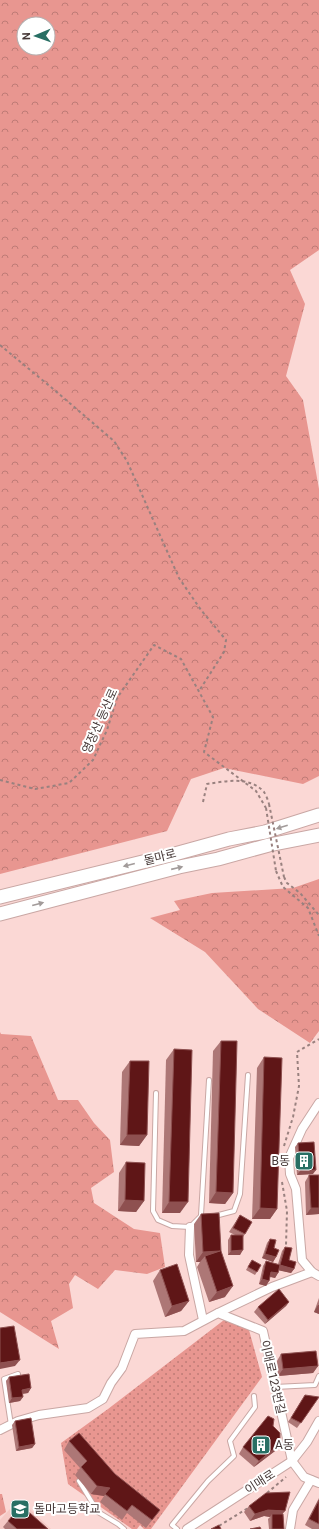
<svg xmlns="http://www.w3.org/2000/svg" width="319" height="1529" font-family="Roboto,'Noto Sans KR',sans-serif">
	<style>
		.built { fill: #f5c9c5 }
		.grass { fill: url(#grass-dots) }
		.forest { fill: url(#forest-crowns); fill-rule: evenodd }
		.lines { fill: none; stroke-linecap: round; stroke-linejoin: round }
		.lane-casing { stroke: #c9a7a4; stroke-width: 6 }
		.street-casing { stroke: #c9a7a4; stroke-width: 10 }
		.primary-casing { stroke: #c9a7a4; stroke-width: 15 }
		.path { stroke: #99817f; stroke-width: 2; stroke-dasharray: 3 3; stroke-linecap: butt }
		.lane { stroke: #fff; stroke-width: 4 }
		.street { stroke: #fff; stroke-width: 8 }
		.primary { stroke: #fff; stroke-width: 13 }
		.path-bridge { stroke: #99817f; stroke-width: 2; stroke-dasharray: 3 3; stroke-linecap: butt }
		.wall { fill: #ad7776 }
		.shaded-wall { fill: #8e5050 }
		.building { fill: #5f1617; stroke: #8e5050 }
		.oneway { fill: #a29b9a }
		.labels { text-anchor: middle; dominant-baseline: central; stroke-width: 4; stroke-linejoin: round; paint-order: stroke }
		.street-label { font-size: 12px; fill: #453736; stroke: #fff }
		.poi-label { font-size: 12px; fill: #453736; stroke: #fff; text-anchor: start }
	</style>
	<defs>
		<pattern id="grass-dots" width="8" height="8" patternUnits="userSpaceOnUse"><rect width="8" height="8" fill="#e89690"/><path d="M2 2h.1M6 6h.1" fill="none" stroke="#be7b76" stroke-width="1.8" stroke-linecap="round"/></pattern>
		<pattern id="forest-crowns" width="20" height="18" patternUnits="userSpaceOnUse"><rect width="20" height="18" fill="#e89690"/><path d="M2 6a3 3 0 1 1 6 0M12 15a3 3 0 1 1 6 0" fill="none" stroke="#be7b76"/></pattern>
	</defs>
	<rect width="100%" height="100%" fill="#fbd8d5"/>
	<path class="built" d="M19,1499L51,1529H0V1520Z"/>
	<path class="grass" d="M224,1320L249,1330L262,1377L151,1529H144L140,1525L137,1529H132L68,1484L61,1443L108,1409Z"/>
	<g class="forest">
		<path d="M0,0H319V250L290,270L305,304L286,376L303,400L319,489V776L303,784L224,768L191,779L167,831L0,874ZM24,24H48V48H24Z"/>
		<path d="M319,879V1031L310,1043L258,1009L205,952L150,918L180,910L174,901L212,893L293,888Z"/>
		<path d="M0,1032L1,1034L31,1036L58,1100H78L94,1123L110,1140L114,1172L91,1188L94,1203L134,1229L160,1233L165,1267L147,1274L115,1270L98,1289L75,1275L69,1284L73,1308L51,1321L59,1349L0,1312Z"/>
		<path d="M0,1494H2L6,1512L0,1516Z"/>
	</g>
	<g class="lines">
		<defs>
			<g id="lane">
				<path d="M156,1093L153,1211L158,1220L172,1226L190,1227L201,1216"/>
				<path d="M201,1215L209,1080"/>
				<path d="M215,1216L234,1211L240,1194L248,1075"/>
				<path d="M275,1387L315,1385L319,1376"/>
				<path d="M11,1425L4,1379L18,1374"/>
				<path d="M79,1481L98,1512L118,1524L124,1529"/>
				<path d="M177,1529L172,1525L208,1481L234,1456L230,1441L255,1407L254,1396"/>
			</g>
			<g id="street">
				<path d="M319,1103L302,1129L289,1158L290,1174L296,1189L302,1260L312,1272L319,1276"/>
				<path d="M190,1227L189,1255L203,1320"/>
				<path d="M218,1313L272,1287L312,1272"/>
				<path d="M0,1430L18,1421L39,1415L88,1408L103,1399L111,1383L122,1368L135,1334L184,1331L218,1313L263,1331L292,1461L304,1477L319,1483"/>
				<path d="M187,1529L292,1461L307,1442L319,1421"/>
				<path d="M290,1529L293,1510L311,1480"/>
			</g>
			<g id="primary">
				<path d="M0,897L171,855L229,839L265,832L319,815"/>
				<path d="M0,914L179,867L218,859L269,845L319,835"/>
			</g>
		</defs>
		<use href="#lane" class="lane-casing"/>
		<use href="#street" class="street-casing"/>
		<use href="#primary" class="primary-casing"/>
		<g class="path">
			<path d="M0,345L52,388L114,441L127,461L179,578L201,610L226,640L224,652L199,691"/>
			<path d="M0,780L35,789L69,783L93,760L107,730L117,698L154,645L181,659L213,717L204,752L256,791L266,808"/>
			<path d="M203,802L207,784C226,781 250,776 264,792C266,795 268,800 269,804"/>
			<path d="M276,871L283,887L308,908L319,936"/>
			<path d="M284,877L287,883L300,893L319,915"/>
			<path d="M284,1146L293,1117L299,1086L297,1052L319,1039"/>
			<path d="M282,1182L287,1211L286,1245L288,1249"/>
			<path d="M267,1493L286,1477"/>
			<path d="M214,1529L248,1508"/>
		</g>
		<use href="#lane" class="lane"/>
		<use href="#street" class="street"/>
		<use href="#primary" class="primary"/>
		<g class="path-bridge">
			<path d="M269,804L284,877"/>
			<path d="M266,808L276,871"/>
		</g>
	</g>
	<g class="wall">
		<path d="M221,1041L233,1193L225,1204L209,1203L213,1051Z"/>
		<path d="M174,1049L180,1213H162L166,1060Z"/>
		<path d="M264,1057L277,1209L270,1219H252L257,1068Z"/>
		<path d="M130,1061L147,1135L139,1146L120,1145L122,1072Z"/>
		<path d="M298,1143L313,1174L297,1175L295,1147Z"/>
		<path d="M126,1162L144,1201L136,1212L118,1211L119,1173Z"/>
		<path d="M309,1175H319V1214L306,1215L305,1182Z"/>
		<path d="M201,1214L221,1251L225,1297L209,1302L197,1267L200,1262H196L194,1224Z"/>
		<path d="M240,1215L245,1234L243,1237L240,1255H228V1240L231,1235H235L229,1232Z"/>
		<path d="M270,1239L276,1257L273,1262L262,1258L267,1243Z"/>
		<path d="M285,1247L289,1260L294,1269L291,1273L279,1270L278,1273L275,1278L270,1277L269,1281L266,1286L259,1284L263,1266L266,1261L278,1264L282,1251Z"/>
		<path d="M250,1263L261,1265L255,1275L246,1270Z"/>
		<path d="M160,1270L189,1301L181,1311L165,1317L153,1281Z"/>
		<path d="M319,1298V1314L314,1312Z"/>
		<path d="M289,1302L286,1306L265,1324L254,1312L258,1307Z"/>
		<path d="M281,1354L318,1366L313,1373L278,1376L277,1361Z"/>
		<path d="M9,1377L31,1388L28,1393L23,1394V1397L20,1401L9,1403L6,1381Z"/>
		<path d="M319,1397L297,1428L288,1422L302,1400Z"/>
		<path d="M15,1421L35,1444L32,1448L16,1451L12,1425Z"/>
		<path d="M273,1426L280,1444L275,1451L254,1467L239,1454L243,1447Z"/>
		<path d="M69,1441L115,1474L160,1510L146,1528L127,1513L122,1520L100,1502L104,1496L91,1494L75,1475L80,1468L64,1450Z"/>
		<path d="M319,1498V1529H312L305,1525Z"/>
		<path d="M249,1506L283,1514L284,1529H269L268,1519L270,1517L264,1516L250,1521L244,1512Z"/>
		<path d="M8,1521L48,1529H5L3,1527Z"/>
	</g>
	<g class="shaded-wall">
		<path d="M127,1135H147L139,1146L120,1145Z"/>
		<path d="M316,1170L313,1174L297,1175L300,1171Z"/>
		<path d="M216,1192L233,1193L225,1204L209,1203Z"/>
		<path d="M125,1200L144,1201L136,1212L118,1211Z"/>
		<path d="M169,1202H188L180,1213H162Z"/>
		<path d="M260,1208L277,1209L270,1219H252Z"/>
		<path d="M311,1208H319V1214L306,1215Z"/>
		<path d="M243,1250L240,1255H228L231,1251Z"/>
		<path d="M220,1251L205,1256L200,1262H196L203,1252Z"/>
		<path d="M265,1254L276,1257L273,1262L262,1258Z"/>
		<path d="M280,1265L294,1269L291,1273L277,1270Z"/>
		<path d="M271,1272L278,1273L275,1278L268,1276Z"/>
		<path d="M262,1279L269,1281L266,1286L259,1284Z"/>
		<path d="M233,1286L225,1297L209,1302L217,1292Z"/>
		<path d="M189,1301L181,1311L165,1317L172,1306Z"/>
		<path d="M289,1302L286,1306L265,1324L268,1320Z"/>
		<path d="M318,1305H319V1314L314,1312Z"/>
		<path d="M20,1360L15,1366L0,1369V1363Z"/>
		<path d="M318,1366L313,1373L278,1376L283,1369Z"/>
		<path d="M31,1388L28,1393L19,1394L22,1390Z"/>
		<path d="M23,1397L20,1401L9,1403L12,1398Z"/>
		<path d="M35,1444L32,1448L16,1451L19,1447Z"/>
		<path d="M280,1444L275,1451L254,1467L259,1461Z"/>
		<path d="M97,1486L110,1488L104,1496L91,1494Z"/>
		<path d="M268,1510L285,1511L280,1517L272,1514L270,1517L264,1516L250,1521L255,1514Z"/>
	</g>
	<g class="building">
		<path d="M221,1041H237L233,1193L216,1192Z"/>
		<path d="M174,1049L192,1050L188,1202H169Z"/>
		<path d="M264,1057L282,1058L277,1209L260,1208Z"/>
		<path d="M130,1061H149L147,1135H127Z"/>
		<path d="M314,1142L316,1170L300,1171L298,1143Z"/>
		<path d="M126,1162L145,1163L144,1201L125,1200Z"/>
		<path d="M309,1175H319V1208H311Z"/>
		<path d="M219,1213L221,1251L233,1286L217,1292L205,1256L220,1251L203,1252L201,1214Z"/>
		<path d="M240,1215L252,1222L245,1234L233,1228Z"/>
		<path d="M231,1235H243V1250L231,1251Z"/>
		<path d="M270,1239L276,1240L274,1248L279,1250L276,1257L265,1254Z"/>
		<path d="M285,1247L292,1248L289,1260L296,1262L294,1269L280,1265Z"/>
		<path d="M252,1260L261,1265L257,1272L248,1267Z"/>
		<path d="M266,1261L280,1265L278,1273L271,1272L269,1281L262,1279Z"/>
		<path d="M177,1264L189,1301L172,1306L160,1270Z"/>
		<path d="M279,1289L289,1302L268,1320L258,1307Z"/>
		<path d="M14,1326L20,1360L0,1363V1328Z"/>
		<path d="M316,1351L318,1366L283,1369L281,1354Z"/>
		<path d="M29,1374L31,1388L22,1390L23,1397L12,1398L9,1377Z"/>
		<path d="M305,1395L319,1397L301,1423L291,1418Z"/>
		<path d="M268,1416L274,1419L273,1426L280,1433V1444L259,1461L243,1447Z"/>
		<path d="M31,1418L35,1444L19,1447L15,1421Z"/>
		<path d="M79,1433L115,1474L160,1510L152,1520L132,1505L127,1511L105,1494L110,1488L97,1486L81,1467L87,1461L69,1441Z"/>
		<path d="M290,1492L285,1511L268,1510L255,1514L249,1506L266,1493Z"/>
		<path d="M319,1500V1524L309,1519Z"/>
		<path d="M21,1505L48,1529H17L8,1521Z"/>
		<path d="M272,1514H283L284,1529H272Z"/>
		<path d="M219,1525L221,1529H211Z"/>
		<path d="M260,1527L261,1529H250Z"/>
	</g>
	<defs><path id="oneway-solid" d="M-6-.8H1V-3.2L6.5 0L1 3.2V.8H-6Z"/></defs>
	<g class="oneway">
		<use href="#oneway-solid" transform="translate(282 827) rotate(163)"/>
		<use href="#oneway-solid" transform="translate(129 865) rotate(166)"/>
		<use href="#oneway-solid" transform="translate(177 868) rotate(-13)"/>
		<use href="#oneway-solid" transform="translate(38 904) rotate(-15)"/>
	</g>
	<defs>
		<symbol id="building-square" viewBox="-11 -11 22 22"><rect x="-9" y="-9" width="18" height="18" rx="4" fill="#286f64" stroke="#fff"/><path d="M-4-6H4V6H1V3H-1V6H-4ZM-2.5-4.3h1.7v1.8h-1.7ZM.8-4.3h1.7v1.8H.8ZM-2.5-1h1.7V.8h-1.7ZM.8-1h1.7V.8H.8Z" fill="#fff"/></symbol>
		<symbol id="school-square" viewBox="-11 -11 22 22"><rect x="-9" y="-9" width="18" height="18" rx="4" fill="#286f64" stroke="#fff"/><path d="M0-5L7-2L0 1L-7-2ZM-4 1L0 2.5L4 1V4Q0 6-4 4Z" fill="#fff"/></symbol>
	</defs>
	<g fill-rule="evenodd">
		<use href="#building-square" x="293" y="1150" width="22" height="22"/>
		<use href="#building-square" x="250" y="1434" width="22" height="22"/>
		<use href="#school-square" x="9" y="1498" width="22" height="22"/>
	</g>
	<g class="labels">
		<g class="street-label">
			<text transform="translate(100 721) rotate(-66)">영장산 등산로</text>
			<text transform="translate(160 857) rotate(-14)">돌마로</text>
			<text transform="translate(273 1377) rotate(77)">이매로123번길</text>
			<text transform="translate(260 1482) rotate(-33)">이매로</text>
		</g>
		<g class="poi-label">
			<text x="290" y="1161" text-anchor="end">B동</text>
			<text x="275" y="1445">A동</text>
			<text x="34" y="1509">돌마고등학교</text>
		</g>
	</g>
	<g transform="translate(36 36) rotate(268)"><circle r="19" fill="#ffffff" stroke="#b5afaf"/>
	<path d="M0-3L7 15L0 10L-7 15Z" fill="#286f64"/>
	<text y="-6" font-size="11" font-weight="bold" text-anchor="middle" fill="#453736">N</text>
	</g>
</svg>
